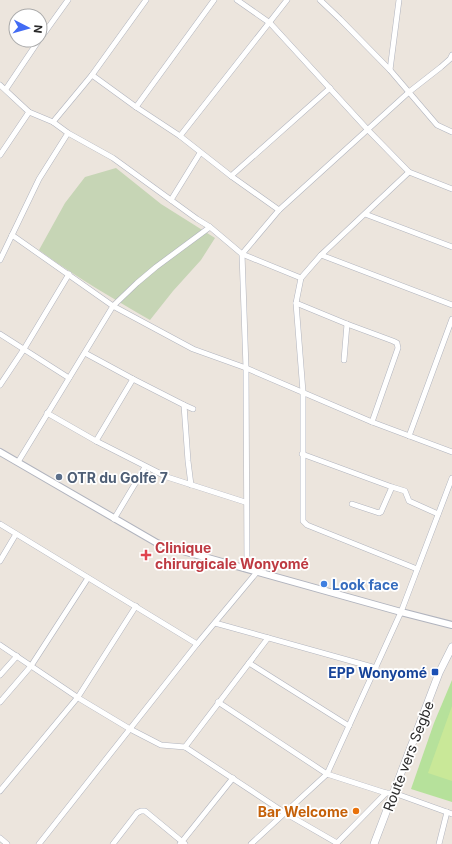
<svg xmlns="http://www.w3.org/2000/svg" width="452" height="844" font-family="Inter,sans-serif">
	<style>
		.green { fill: #b6e19b }
		.cemetery { fill: #c6d5b5 }
		.pitch { fill: #c9e898 }
		.lines { fill: none; stroke-linecap: round; stroke-linejoin: round }
		.minor-casing { stroke: #b1b4be; stroke-width: 6 }
		.tertiary-casing { stroke: #b1b4be; stroke-width: 8 }
		.secondary-casing { stroke: #b1b4be; stroke-width: 8 }
		.minor { stroke: #fff; stroke-width: 5 }
		.tertiary { stroke: #fff; stroke-width: 6 }
		.secondary { stroke: #fff; stroke-width: 7 }
		.service-dot { fill: #5c6f8a; stroke: #fff; stroke-width: 1.5 }
		.health-dot { fill: #e0444e; stroke: #fff; stroke-width: 1.5 }
		.shop-dot { fill: #3f7fe0; stroke: #fff; stroke-width: 1.5 }
		.transit-dot { fill: #1a4fb4; stroke: #fff; stroke-width: 1.5 }
		.food-dot { fill: #e8710a; stroke: #fff; stroke-width: 1.5 }
		.labels { text-anchor: middle; dominant-baseline: central; stroke-width: 3.5; stroke-linejoin: round; paint-order: stroke }
		.service-label { font-size: 14px; font-weight: bold; fill: #4e5e75; stroke: #fff; text-anchor: start }
		.health-label { font-size: 14px; font-weight: bold; fill: #be3a42; stroke: #fff; text-anchor: start }
		.shop-label { font-size: 14px; font-weight: bold; fill: #366cbe; stroke: #fff; text-anchor: start }
		.transit-label { font-size: 14px; font-weight: bold; fill: #164399; stroke: #fff; text-anchor: end }
		.street-label { font-size: 14px; fill: #2b2b2b; stroke: #fff }
		.food-label { font-size: 14px; font-weight: bold; fill: #c56008; stroke: #fff; text-anchor: end }
	</style>
	<rect width="100%" height="100%" fill="#ece5dd"/>
	<path class="green" d="M452,680V802L411,789L434,723Z"/>
	<path class="cemetery" d="M116,168L161,204L215,238L201,260L173,291L150,320C112,298 74,276 39,250L65,203L85,177Z"/>
	<path class="pitch" d="M452,706V781L428,773Z"/>
	<g class="lines">
		<defs>
			<g id="minor">
				<path d="M237,0L270,23L368,130L409,172L452,189"/>
				<path d="M320,0L340,19L390,70L437,125L452,132"/>
				<path d="M40,39L68,0"/>
				<path d="M390,70L399,0"/>
				<path d="M92,75L136,107L180,136L231,176L279,210"/>
				<path d="M0,85L29,112L53,122L68,133L113,158L197,219L210,227L242,254L301,278"/>
				<path d="M6,89L39,40"/>
				<path d="M136,107L214,0"/>
				<path d="M53,122L92,75L146,0"/>
				<path d="M180,136L287,0"/>
				<path d="M0,155L29,112"/>
				<path d="M409,172L321,255L301,278L296,303L303,392V521L307,525L417,569"/>
				<path d="M231,176L330,88"/>
				<path d="M171,200L200,153"/>
				<path d="M365,214L452,247"/>
				<path d="M12,235L113,306L193,349L246,368L372,422L452,452"/>
				<path d="M321,255L452,305"/>
				<path d="M0,260L39,179L68,133"/>
				<path d="M296,303L347,324L393,341L397,343L398,348L372,422"/>
				<path d="M0,334L69,378"/>
				<path d="M85,353L133,379L184,405L188,461L191,485"/>
				<path d="M344,360L347,324"/>
				<path d="M0,385L24,349L69,274"/>
				<path d="M184,405L193,409"/>
				<path d="M47,413L96,441L167,477L245,502"/>
				<path d="M409,436L452,319"/>
				<path d="M96,441L133,379"/>
				<path d="M302,454L392,487L405,491L409,501L438,514"/>
				<path d="M18,462L113,306L137,283L156,267L210,227"/>
				<path d="M352,504L379,513L381,512L392,487"/>
				<path d="M114,519L145,467"/>
				<path d="M0,524L197,644"/>
				<path d="M0,561L16,534"/>
				<path d="M247,569L246,368L242,254L279,210L409,92L441,67L450,59L452,55"/>
				<path d="M215,623L376,668"/>
				<path d="M0,645L80,699L130,729L161,745L185,747L285,813L337,843"/>
				<path d="M249,663L349,726"/>
				<path d="M0,675L17,656"/>
				<path d="M0,702L31,666L88,578"/>
				<path d="M218,702L327,774L386,793H394L452,814"/>
				<path d="M185,747L268,638"/>
				<path d="M0,791L78,697L136,606"/>
				<path d="M0,838L7,844"/>
				<path d="M39,844L197,644L257,572"/>
				<path d="M113,844L137,813L141,811H145L185,844"/>
				<path d="M180,844L233,778"/>
				<path d="M251,844L327,774L401,612L452,478"/>
				<path d="M336,844L386,793"/>
				<path d="M439,844L447,812"/>
			</g>
			<path id="tertiary" d="M0,452L157,543L172,548L401,612L452,625"/>
			<path id="secondary" d="M374,844L439,673L452,647"/>
		</defs>
		<use href="#minor" class="minor-casing"/>
		<use href="#tertiary" class="tertiary-casing"/>
		<use href="#secondary" class="secondary-casing"/>
		<use href="#minor" class="minor"/>
		<use href="#tertiary" class="tertiary"/>
		<use href="#secondary" class="secondary"/>
	</g>
	<circle class="service-dot" cx="59" cy="477" r="4"/>
	<path class="health-dot" d="M144 549h4v4h4v4h-4v4h-4v-4h-4v-4h4z"/>
	<circle class="shop-dot" cx="324" cy="584" r="4"/>
	<rect class="transit-dot" x="431" y="668" width="8" height="8" rx="2"/>
	<circle class="food-dot" cx="356" cy="811" r="4"/>
	<g class="labels">
		<g class="service-label">
			<text x="67" y="477">OTR du Golfe 7</text>
		</g>
		<g class="health-label">
			<text x="155" y="547">Clinique<tspan x="155" dy="16">chirurgicale Wonyomé</tspan></text>
		</g>
		<g class="shop-label">
			<text x="332" y="584">Look face</text>
		</g>
		<g class="transit-label">
			<text x="427" y="672">EPP Wonyomé</text>
		</g>
		<g class="street-label">
			<text transform="translate(408 756) rotate(-69)">Route vers Segbe</text>
		</g>
		<g class="food-label">
			<text x="348" y="811">Bar Welcome</text>
		</g>
	</g>
	<g transform="translate(28 28) rotate(96)"><circle r="19" fill="#ffffff" stroke="#aaaaaa"/>
	<path d="M0-3L7 15L0 10L-7 15Z" fill="#426bf4"/>
	<text y="-6" font-size="11" font-weight="bold" text-anchor="middle" fill="#2b2b2b">N</text>
	</g>
</svg>
